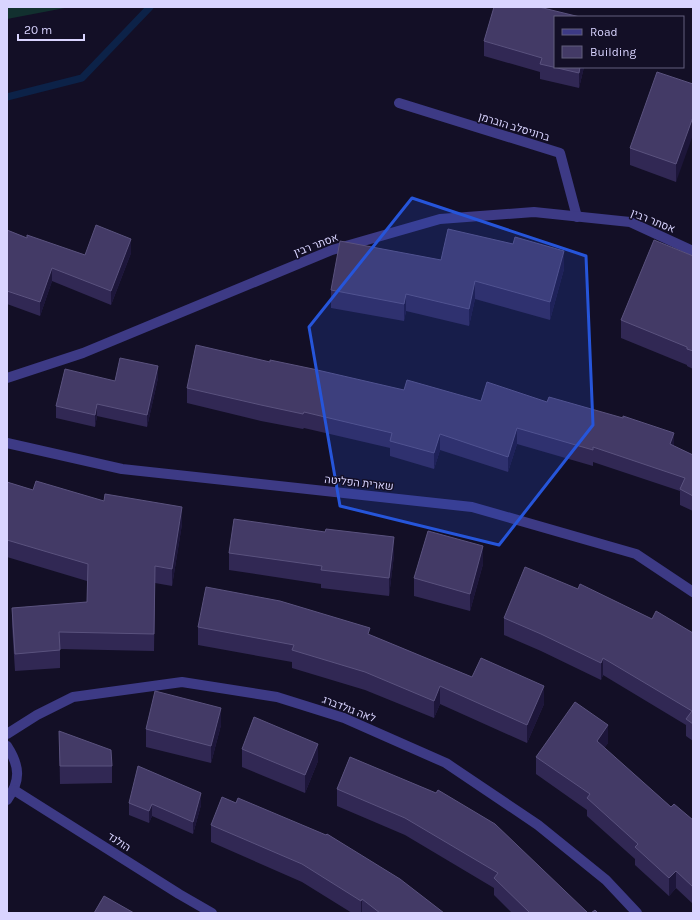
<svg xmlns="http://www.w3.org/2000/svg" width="700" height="920" font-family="Karla,Heebo,sans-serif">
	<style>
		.green { fill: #12302f }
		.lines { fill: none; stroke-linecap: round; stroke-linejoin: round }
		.stream { stroke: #0c2248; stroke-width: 7 }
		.street { stroke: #3d3a85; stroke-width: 10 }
		.wall { fill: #312854 }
		.shaded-wall { fill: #1d163a }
		.building { fill: #433a66; stroke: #5a527e }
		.marked { fill: #2655da; fill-opacity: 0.2; stroke: #2655da; stroke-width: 3; stroke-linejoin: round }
		.labels { text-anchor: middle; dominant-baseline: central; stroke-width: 3; stroke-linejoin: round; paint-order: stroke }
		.street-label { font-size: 11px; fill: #d9d4ff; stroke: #130f26 }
	</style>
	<rect width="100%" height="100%" fill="#130f26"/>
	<path class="green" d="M7,7H70L7,19Z"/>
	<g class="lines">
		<path class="stream" d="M7,97L82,78L150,7"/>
		<g class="street">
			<path d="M399,103L560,153L577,217"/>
			<path d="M7,378L83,353L332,250L440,219L534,212L630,222L693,251"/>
			<path d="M7,443L122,469L472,507L636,554L693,592"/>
			<path d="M7,734L37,715L73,697L182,682L277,697L344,718L446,763L538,825L606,880L637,913"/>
			<path d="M7,746C20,766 21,781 7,800"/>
			<path d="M14,790L179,894L212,913"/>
		</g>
	</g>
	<g class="wall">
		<path d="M484,41L584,67L579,88L540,79V72L484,56Z"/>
		<path d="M693,84L676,182L630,165V148Z"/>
		<path d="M7,230L27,238L85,255L131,253L111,305L52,281L40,316L7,304Z"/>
		<path d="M693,256V369L687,366V365L621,338V320Z"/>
		<path d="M441,260L564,269L550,320L475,299L469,326L406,311L404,321L331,308V290Z"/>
		<path d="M270,362L404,390L481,401L674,446L693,455V511L680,505V491L593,462V466L517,444L508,472L440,450L434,469L390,456V448L304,428L303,429L261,421L187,403V388Z"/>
		<path d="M158,378L147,427L97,416L95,427L56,418V406L115,381Z"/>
		<path d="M7,482L33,490L182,524L172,586L155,583L154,651L60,649V668L15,671L12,625V608L87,602V581L7,557Z"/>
		<path d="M229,553L394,555L389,596L321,588V584L229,570Z"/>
		<path d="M483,564L470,611L414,596V578Z"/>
		<path d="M578,589L652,619L693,633V741L686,736V725L603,675L601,680L541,651L504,635V618Z"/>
		<path d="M198,627L370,635L472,677L544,704L527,743L440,704L434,718L365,690L292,668V662L198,645Z"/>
		<path d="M221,725L211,763L146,747V729Z"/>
		<path d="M59,731L112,766V783L60,784Z"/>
		<path d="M608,743L604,748L671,807L693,820V904L676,888L669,896L635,865V859L587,816V810L536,774V757Z"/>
		<path d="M242,749L318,761L305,793L242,767Z"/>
		<path d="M350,757L588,913H512L494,895V888L405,835L337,806V789Z"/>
		<path d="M129,803L201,805L193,834L152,816L149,823L129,815Z"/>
		<path d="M211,825L444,913H352L302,882L211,842Z"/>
	</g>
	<g class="shaded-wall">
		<path d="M580,67H584L579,88V73Z"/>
		<path d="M693,117V135L676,182V164Z"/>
		<path d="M131,239V253L111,305V291Z"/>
		<path d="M564,251V269L550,320V302Z"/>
		<path d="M52,268V281L40,316V302Z"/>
		<path d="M475,281V299L469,326V309Z"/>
		<path d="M406,294V311L404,321V304Z"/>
		<path d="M158,366V378L147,427V415Z"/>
		<path d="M97,404V416L95,427V415Z"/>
		<path d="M517,428V444L508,472V457Z"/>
		<path d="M674,433V449L670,444Z"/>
		<path d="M440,434V450L434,469V453Z"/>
		<path d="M182,507V524L172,586V569Z"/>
		<path d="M394,537V555L389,596V578Z"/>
		<path d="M483,546V564L470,611V594Z"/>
		<path d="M603,658V675L601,680V663Z"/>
		<path d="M440,686V704L434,718V701Z"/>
		<path d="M544,686V704L527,743V725Z"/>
		<path d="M221,708V725L211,763V746Z"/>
		<path d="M608,725V743L597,759V741Z"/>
		<path d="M318,744V761L305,793V775Z"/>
		<path d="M201,793V805L193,834V822Z"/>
		<path d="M152,804V816L149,823V811Z"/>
		<path d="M676,871V888L669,896V878Z"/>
		<path d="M362,899V913H361V901Z"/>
	</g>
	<g class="building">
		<path d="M494,7H539L580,17H555V67H580L579,73L540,64L542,58L484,41Z"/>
		<path d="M657,72L693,84V117L676,164L630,148Z"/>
		<path d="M96,225L131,239L111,291L52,268L40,302L7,291V230L27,238V235L85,255Z"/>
		<path d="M448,229L513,244L515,237L564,251L550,302L475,281L469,309L406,294L404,304L331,290L340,241L441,260Z"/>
		<path d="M654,240L693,256V351L687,349V347L621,320Z"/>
		<path d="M196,345L270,362V360L313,369L404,390L407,380L481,401L487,382L547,402L549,397L623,418V416L674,433L670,444L693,455V496L680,489L685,478L593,447V450L517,428L508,457L440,434L434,453L390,441L392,433L304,412L303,414L261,405L187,388Z"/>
		<path d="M120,358L158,366L147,415L97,404L95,415L56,406L65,369L115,381Z"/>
		<path d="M36,481L104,501L105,494L182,507L172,569L155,566L154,634L59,632L60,650L15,654L12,608L87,602L88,564L7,540V482L33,490Z"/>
		<path d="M234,519L325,532L326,529L394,537L389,578L321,570L322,566L229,553Z"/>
		<path d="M428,531L483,546L470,594L414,578Z"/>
		<path d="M525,567L578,589L580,584L652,619L656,611L693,633V724L686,719L692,711L603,658L601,663L541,634L504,618Z"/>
		<path d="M206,587L280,601L370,628L368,634L472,677L481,658L544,686L527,725L440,686L434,701L365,672L292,650L294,645L198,627Z"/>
		<path d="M155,691L221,708L211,746L146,729Z"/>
		<path d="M575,702L608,725L597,741L671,807L674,804L693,820V887L676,871L669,878L635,847L638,844L587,798L590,794L536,757Z"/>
		<path d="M254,717L318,744L305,775L242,749Z"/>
		<path d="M59,731L111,750L112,766H60Z"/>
		<path d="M350,757L436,793L438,790L495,824L588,913H530L494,878L498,873L405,818L337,789Z"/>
		<path d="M138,766L201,793L193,822L152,804L149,811L129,803Z"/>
		<path d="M222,797L236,803L238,798L326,835L327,834L400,879L444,913H380L362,899L361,901L302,864L211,825Z"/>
		<path d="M104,896L134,913H94Z"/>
		<path d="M595,910L598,913H591Z"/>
	</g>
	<path class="marked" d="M412,198L586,256L593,425L499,545L340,506L309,327Z"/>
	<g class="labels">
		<g class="street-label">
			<text transform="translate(514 127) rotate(17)">ברוניסלב הוברמן</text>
			<text transform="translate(653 221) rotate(22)">אסתר רבין</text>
			<text transform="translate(316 245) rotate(-21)">אסתר רבין</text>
			<text transform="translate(359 483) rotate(6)">שארית הפליטה</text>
			<text transform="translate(349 709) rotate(21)">לאה גולדברג</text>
			<text transform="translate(119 842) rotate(32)">הולנד</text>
		</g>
	</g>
	<rect width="700" height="920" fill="none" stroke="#d9d4ff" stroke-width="16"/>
	<rect x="554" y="16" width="130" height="52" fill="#130f26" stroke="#625e7d"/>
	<rect x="562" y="29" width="20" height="6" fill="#3d3a85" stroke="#625e7d"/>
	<text x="590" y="36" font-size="12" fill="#d9d4ff">Road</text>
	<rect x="562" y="46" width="20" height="12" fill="#433a66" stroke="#625e7d"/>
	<text x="590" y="56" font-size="12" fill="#d9d4ff">Building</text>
	<path d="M18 34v6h66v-6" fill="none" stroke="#d9d4ff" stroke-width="2"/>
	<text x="24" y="34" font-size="12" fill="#d9d4ff" stroke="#130f26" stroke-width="3" paint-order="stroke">20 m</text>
</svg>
